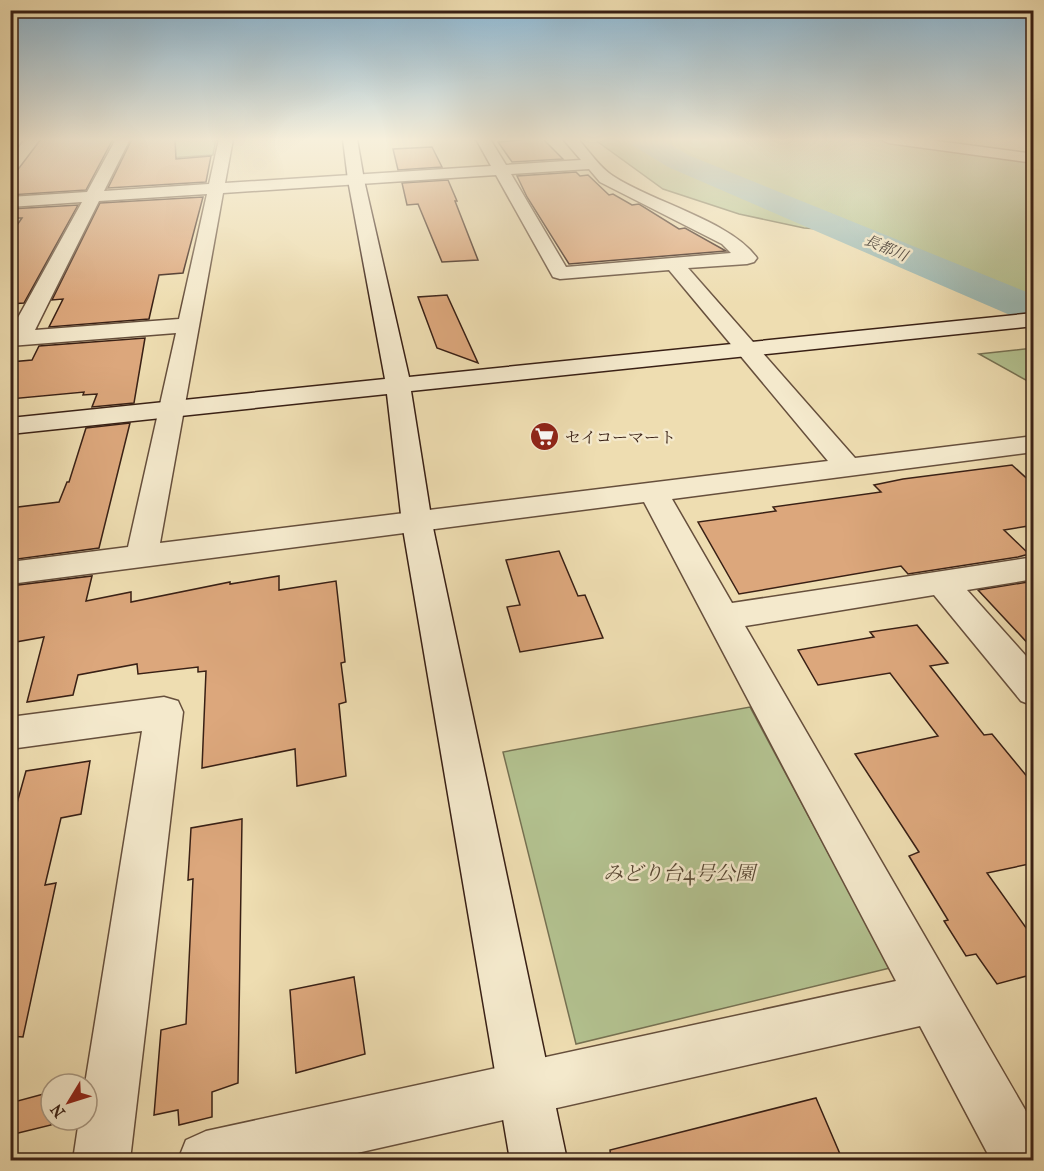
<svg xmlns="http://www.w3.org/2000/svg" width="1044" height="1171" font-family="'IM FELL French Canon','Noto Serif JP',serif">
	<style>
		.green { fill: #b3c290; stroke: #767152; stroke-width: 1.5 }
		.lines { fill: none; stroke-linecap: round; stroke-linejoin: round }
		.river { fill: #9cbab5; fill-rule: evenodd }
		.building { fill: #dca77c; stroke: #392015; stroke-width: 1.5 }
		.street-casing { stroke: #664f3c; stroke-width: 3 }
		.secondary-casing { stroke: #392015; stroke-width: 3 }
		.street { fill: #f4e9cc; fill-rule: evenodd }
		.secondary { fill: #f4e9cc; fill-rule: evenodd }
		.labels { text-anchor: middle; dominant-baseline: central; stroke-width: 5; stroke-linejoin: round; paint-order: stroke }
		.far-water-label { font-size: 15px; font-style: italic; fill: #574e45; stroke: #f4e9cc }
		.poi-label { font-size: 16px; fill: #392015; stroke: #f4e9cc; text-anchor: start }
		.near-park-label { font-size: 20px; font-style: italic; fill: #584834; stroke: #f4e9cc }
	</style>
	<rect width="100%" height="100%" fill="#eeddb1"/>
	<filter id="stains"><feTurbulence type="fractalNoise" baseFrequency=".00333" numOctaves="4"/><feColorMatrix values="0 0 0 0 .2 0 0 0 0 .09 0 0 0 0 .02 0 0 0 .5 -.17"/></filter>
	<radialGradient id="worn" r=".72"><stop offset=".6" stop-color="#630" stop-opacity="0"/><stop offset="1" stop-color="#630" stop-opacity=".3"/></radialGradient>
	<g class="green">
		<path d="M133,139H216L213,155L123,161Z"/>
		<path d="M594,139H872L1033,163V300L875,233L804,228L739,214L663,189Z"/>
		<path d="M1033,348V384L979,354Z"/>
		<path d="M750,707L890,968L576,1044L503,752Z"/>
	</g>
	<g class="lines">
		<path class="river" d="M628,139H662L688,155L1034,295V322L1019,319L668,167L632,145Z"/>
	</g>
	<g class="building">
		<path d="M41,139H113L86,190L10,195V180Z"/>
		<path d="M132,139H175L176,159L211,156L206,182L108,188Z"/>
		<path d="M532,139H543L563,159L512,162L498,142Z"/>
		<path d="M432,147L442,167L398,170L393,149Z"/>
		<path d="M576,172L580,176L588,175L609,195L613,194L632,205L639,204L679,229L685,228L726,251L569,264L527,197L517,176Z"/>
		<path d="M448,180L457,201H455L478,260L442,262L418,204L407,205L402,183Z"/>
		<path d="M203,197L183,273L159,275L149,319L49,327L63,299L52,300L100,203Z"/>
		<path d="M78,205L24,303L10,304V235L22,218H10V209Z"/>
		<path d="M447,295L478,363L437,348L418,297Z"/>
		<path d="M145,338L134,403L92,407L97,394L83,395L84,392L10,399V362L32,360L39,346Z"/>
		<path d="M130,423L99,548L10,560V508L59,502L67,482H69L86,428Z"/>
		<path d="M1012,465L1034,485V525L1004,530L1029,554L1018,557L908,574L901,566L739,594L698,522L776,511L773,507L881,492L874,485L903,479Z"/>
		<path d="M559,551L578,596L585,595L603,638L520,652L507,607L520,605L506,560Z"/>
		<path d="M92,576L86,601L131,592V602L230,582V584L279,576V590L336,581L345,662L341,663L346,702L339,704L346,776L297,786L295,749L202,768L206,671L198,672V667L138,674L137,664L78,675L73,695L27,702L44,637L10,643V586Z"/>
		<path d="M1034,581V650L978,590Z"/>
		<path d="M917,625L948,663L930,666L984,735L992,734L1034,785V863L987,873L1034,939V974L997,984L976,954L966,956L944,921L948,920L909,856L919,852L855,754L938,736L890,673L818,685L798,650L874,637L870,632Z"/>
		<path d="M90,761L81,814L61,818L45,885L56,883L23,1037L10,1036V828L26,771Z"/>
		<path d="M242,819L238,1083L212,1092V1117L179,1125L178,1110L154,1115L161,1030L186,1024L193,879L188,880L191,828Z"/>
		<path d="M354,977L365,1054L296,1073L290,990Z"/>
		<path d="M51,1092V1125L10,1135V1103Z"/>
		<path d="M816,1098L843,1161H611L610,1150Z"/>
	</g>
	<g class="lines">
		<defs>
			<g id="street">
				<path d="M10,139H23L15,150L10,151Z"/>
				<path d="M116,139H130L104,191L209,184L219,139H233L225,183L491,166L476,139H490L506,165L581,160L563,139H578C589,151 600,168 613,176C652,202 731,221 757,258L754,262L747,264L688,268L855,458L1034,436V452L672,499L732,603L1034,557V579L967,590L1034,665V706L1021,701L934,595L745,626L1034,1125V1160H991L920,1026L326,1160H178L186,1140L206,1131L896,981L644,502L10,584V562L128,547L176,333L10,346V332L82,202L10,207V197L87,192ZM589,169L600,182L722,244L731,253L566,267L511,174ZM496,175L553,277L560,279L669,270L828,461L160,543L223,193ZM207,194L179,319L35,330L99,201Z"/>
				<path d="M881,139H922L1034,154V163L888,143Z"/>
				<path d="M164,697L178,701L183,712L130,1160H73L79,1120H87V1084H85L142,731L10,749V717Z"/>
			</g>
			<path id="secondary" d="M343,139H357L364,180L409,377L1034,313V326L411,391L432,523L567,1160H510L402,523L387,394L10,434V418L385,379L348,180Z"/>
		</defs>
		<use href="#street" class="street-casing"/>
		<use href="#secondary" class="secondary-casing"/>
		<use href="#street" class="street"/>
		<use href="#secondary" class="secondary"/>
	</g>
	<linearGradient id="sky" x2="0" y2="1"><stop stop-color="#89b6d4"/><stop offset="0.46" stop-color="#f7f0dc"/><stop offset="1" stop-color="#f7f0dc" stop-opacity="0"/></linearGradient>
	<rect width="1044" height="303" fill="url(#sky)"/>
	<defs>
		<symbol id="supermarket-disc" viewBox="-11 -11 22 22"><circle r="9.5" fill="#8f2418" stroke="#f4e9cc"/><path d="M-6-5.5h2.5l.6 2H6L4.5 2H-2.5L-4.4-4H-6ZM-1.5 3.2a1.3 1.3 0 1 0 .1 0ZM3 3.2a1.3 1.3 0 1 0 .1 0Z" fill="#fff"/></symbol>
	</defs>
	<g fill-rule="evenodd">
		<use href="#supermarket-disc" x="528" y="420" width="33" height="33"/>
	</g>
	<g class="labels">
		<g class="far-water-label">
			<text transform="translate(886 248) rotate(23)">長都川</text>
		</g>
		<g class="poi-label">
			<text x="565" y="437">セイコーマート</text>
		</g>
		<g class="near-park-label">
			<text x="679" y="873">みどり台4号公園</text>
		</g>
	</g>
	<rect width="1044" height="1171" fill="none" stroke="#eeddb1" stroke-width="36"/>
	<rect x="12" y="12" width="1020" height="1147" fill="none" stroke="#392015" stroke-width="3"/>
	<rect x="18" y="18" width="1008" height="1135" fill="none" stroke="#392015" stroke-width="1.5"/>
	<g transform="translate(69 1102) rotate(232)"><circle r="28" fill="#f4e9cc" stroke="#a99983" stroke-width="1.5"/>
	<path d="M0-4.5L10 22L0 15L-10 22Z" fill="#8f2418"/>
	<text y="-9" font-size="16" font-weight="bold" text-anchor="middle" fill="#392015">N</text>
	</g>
	<rect width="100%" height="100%" filter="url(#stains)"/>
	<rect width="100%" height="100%" fill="url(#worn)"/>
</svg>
